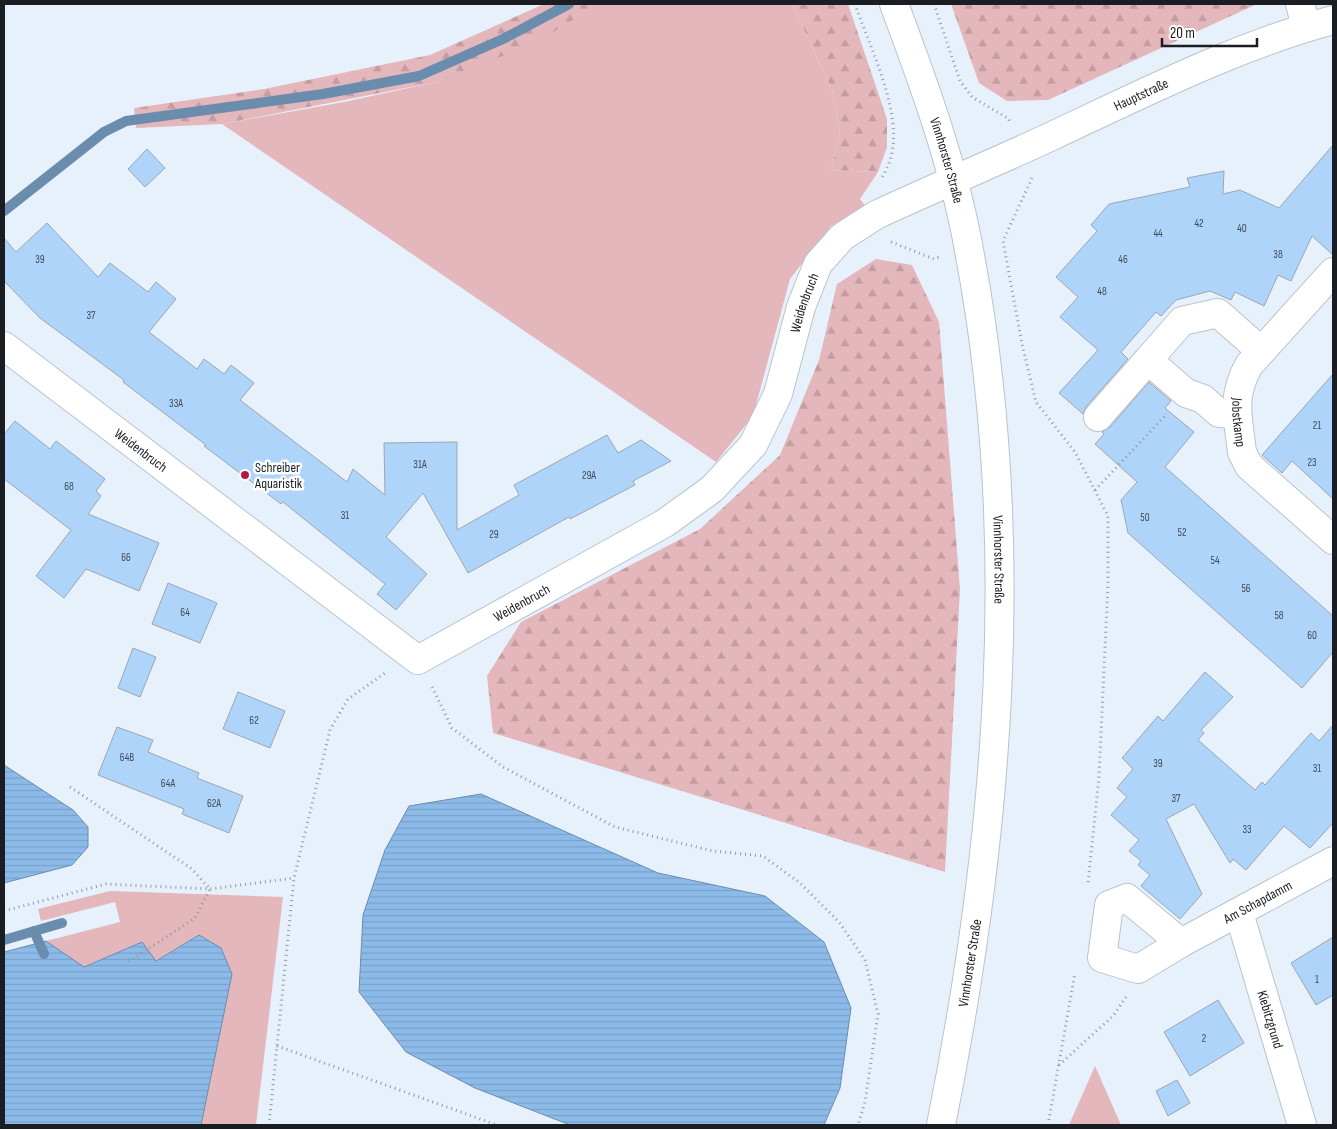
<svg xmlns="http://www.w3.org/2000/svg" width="1337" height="1129" font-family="'Sofia Sans Condensed',sans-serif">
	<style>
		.green { fill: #e4b7bc }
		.forest { fill: url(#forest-firs) }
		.water { fill: url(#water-rules); stroke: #6a8cad }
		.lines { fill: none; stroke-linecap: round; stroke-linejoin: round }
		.stream { stroke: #6a8cad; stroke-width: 10 }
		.building { fill: #afd4fa; stroke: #9ca6af }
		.minor-casing { stroke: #b9c3cd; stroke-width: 30 }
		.path { stroke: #9299a0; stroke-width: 3; stroke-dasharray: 1 4; stroke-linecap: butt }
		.minor { stroke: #fff; stroke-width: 28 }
		.poi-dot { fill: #ae1a46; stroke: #fff; stroke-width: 2 }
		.labels { text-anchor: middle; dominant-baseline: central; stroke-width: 5; stroke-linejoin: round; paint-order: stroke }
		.number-label { font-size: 11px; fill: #3f4b57 }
		.street-label { font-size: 14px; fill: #1a1d21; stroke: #fff }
		.poi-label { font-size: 14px; fill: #1a1d21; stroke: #fff; text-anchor: start }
	</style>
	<defs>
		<pattern id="forest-firs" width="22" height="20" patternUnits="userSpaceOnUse" patternTransform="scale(1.25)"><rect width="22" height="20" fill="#e4b7bc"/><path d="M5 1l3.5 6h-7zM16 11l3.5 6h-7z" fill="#c39da1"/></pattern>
		<pattern id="water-rules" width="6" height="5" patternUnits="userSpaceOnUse" patternTransform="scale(1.25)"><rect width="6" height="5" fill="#8dbbe9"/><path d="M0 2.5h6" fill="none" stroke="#79a0c8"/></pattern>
	</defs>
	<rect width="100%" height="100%" fill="#e7f1fb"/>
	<g class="green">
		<path d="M599,4H792L832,90L840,132L831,170L878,172L860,199L866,207L831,226L790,279L753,416L716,462L222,124L344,102L436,82Z"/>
		<path d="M110,891L283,897L256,1125H201L203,1109L199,935L155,961L142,942L84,967L46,941L120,922L115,902L41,921L38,909Z"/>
		<path d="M1095,1066L1121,1125H1069Z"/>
	</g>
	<g class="forest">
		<path d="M544,4H599L533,44L436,82L222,124L136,128L134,108L264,89L430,55Z"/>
		<path d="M792,4H848L887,119V147L878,172L831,170L840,132L832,90Z"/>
		<path d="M951,4H1257L1048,100L1007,101L979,83Z"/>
		<path d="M876,259L912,265L939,322L960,589L945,872L493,733L487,676L521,622L700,529L780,455L819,360L837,284Z"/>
	</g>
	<g class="water">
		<path d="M4,765L73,810L88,827V847L72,865L4,883Z"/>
		<path d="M481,794L658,873L765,896L824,942L851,1008L840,1088L824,1125H570L475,1088L406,1052L359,992L363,915L385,850L409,806Z"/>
		<path d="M199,935L221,948L232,974L201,1125H4V952L46,941L84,967L142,942L156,961Z"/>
	</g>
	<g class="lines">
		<g class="stream">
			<path d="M4,211L104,132L126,121L323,94L419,76L503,39L569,4"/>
			<path d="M34,931L44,954"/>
			<path d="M4,940L62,923"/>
		</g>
	</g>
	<g class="building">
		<path d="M1333,145V255L1312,236L1291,281L1278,275L1264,306L1235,292L1231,300L1210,291L1176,300L1161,316L1156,312L1121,352L1128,359L1086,407L1083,414L1059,393L1098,350L1060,317L1078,297L1056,277L1097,231L1091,225L1109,204L1190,187L1187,178L1224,171L1223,194L1240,190L1279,208Z"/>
		<path d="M147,149L165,168L145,187L128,169Z"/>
		<path d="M47,223L98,277L110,263L148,292L156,282L176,299L149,332L197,369L204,359L224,374L231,365L254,383L240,400L347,482L353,469L385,495L384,443L457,442V530L519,495L514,485L607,435L618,453L641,440L671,461L633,481L635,485L570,519L569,517L468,573L423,493L386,537L427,574L396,610L377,594L385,584L283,502L281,504L204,446L206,445L123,382L124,380L40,318L4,281V238L16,252Z"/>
		<path d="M1333,374V499L1292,461L1282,473L1262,455Z"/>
		<path d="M1149,382L1171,401L1165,408L1194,432L1165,467L1333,616V652L1302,688L1128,533L1121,500L1137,482L1095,444L1104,434L1102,432L1110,427Z"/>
		<path d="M15,421L50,449L56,441L105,479L96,491L101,496L88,514L159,543L139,591L86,569L64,598L36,576L71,530L4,479V434Z"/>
		<path d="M168,583L217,603L200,643L152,624Z"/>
		<path d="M133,648L156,657L140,697L118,688Z"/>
		<path d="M1205,672L1233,697L1201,730L1204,733L1198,740L1255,790L1262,782L1265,785L1311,733L1319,741L1333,725V823L1310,848L1284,826L1246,870L1233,859L1230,863L1194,804L1166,819L1202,894L1180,919L1141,886L1150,875L1138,865L1141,861L1129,851L1139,840L1111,815L1127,797L1117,788L1133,769L1122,758L1158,716L1163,721Z"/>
		<path d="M238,692L285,711L270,748L223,729Z"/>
		<path d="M117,727L153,740L148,752L199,773L197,778L243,796L229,833L182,814L184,809L98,775Z"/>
		<path d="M1333,937V995L1316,1005L1291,963Z"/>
		<path d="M1218,1000L1244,1043L1190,1076L1164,1032Z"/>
		<path d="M1177,1080L1190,1103L1168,1116L1156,1091Z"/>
	</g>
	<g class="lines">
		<defs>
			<g id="minor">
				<path id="s1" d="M894,4C924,84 954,166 969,250C1024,540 999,837 941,1125"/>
				<path d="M1300,4L1306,27"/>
				<path id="s2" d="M1333,272L1249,365C1231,397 1238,417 1242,452L1249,466L1333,540"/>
				<path id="s3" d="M4,346L418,660L665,523L712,489L753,445L778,394L801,307L818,264L842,237L876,215C934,188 994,163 1052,136C1144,93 1236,46 1333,20"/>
				<path d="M1237,414L1219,413L1203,399L1186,393L1148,360L1182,321L1218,313L1261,351"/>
				<path d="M1098,417L1148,360"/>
				<path id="s4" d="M1239,913L1302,1125"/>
				<path id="s5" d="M1181,943L1127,898L1109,905L1102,958L1138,969L1181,943L1333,861"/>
			</g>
		</defs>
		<use href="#minor" class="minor-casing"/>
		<g class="path">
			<path d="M855,4C869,45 901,109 892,152C891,161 886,170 882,178"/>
			<path d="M934,4L960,81L972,97L1009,119L1010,124"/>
			<path d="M1032,178L1003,241L1022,344L1036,402L1075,452L1108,516V584L1099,777L1088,883"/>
			<path d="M891,242L934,259L939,257"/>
			<path d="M1095,490L1167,414"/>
			<path d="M432,687L452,728L503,767L615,827L713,851L763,856L800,883L839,922L865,960L878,1014L865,1102L858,1125"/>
			<path d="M70,787L192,869L210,889L195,918L127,963"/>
			<path d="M4,911L106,884L210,889L294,878"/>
			<path d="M277,1046L497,1125"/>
			<path d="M1059,1065L1113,1016L1126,997"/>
			<path d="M269,1125L294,878L330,730L348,699L385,673"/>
			<path d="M1048,1125L1075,973"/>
		</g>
		<use href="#minor" class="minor"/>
	</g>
	<circle class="poi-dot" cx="245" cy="475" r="5"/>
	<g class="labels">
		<g class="number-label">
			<text x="1199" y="223">42</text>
			<text x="1242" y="228">40</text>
			<text x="1158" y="233">44</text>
			<text x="1278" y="254">38</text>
			<text x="40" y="259">39</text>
			<text x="1123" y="259">46</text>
			<text x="1102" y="291">48</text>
			<text x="91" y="315">37</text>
			<text x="176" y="403">33A</text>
			<text x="1317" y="425">21</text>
			<text x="1312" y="462">23</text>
			<text x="420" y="464">31A</text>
			<text x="589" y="475">29A</text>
			<text x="69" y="486">68</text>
			<text x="345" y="515">31</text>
			<text x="1145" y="517">50</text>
			<text x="1182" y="532">52</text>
			<text x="494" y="534">29</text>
			<text x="126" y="557">66</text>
			<text x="1215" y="560">54</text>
			<text x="1246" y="588">56</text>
			<text x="185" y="612">64</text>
			<text x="1279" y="615">58</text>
			<text x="1312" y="635">60</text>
			<text x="254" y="720">62</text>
			<text x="127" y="757">64B</text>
			<text x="1158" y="763">39</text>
			<text x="1317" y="768">31</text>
			<text x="168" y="783">64A</text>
			<text x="1176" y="798">37</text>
			<text x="214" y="803">62A</text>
			<text x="1247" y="829">33</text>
			<text x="1317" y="979">1</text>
			<text x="1204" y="1038">2</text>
		</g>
		<g class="street-label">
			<text stroke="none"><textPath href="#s3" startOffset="1481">Hauptstraße</textPath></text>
			<text stroke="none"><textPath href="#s1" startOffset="165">Vinnhorster Straße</textPath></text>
			<text stroke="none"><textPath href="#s3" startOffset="1072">Weidenbruch</textPath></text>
			<text stroke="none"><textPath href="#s2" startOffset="185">Jobstkamp</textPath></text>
			<text stroke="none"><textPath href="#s3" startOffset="172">Weidenbruch</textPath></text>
			<text stroke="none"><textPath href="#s1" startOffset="569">Vinnhorster Straße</textPath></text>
			<text stroke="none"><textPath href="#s3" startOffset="638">Weidenbruch</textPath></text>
			<text stroke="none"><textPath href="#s5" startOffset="318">Am Schapdamm</textPath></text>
			<text transform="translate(970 963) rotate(-81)">Vinnhorster Straße</text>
			<text stroke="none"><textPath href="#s4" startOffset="111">Kiebitzgrund</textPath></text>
		</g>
		<g class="poi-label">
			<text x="255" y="467">Schreiber<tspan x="255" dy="16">Aquaristik</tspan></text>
		</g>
	</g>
	<rect width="1337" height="1129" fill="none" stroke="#1a1d21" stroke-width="10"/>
	<path d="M1162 38v8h95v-8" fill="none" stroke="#1a1d21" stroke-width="2.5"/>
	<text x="1170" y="38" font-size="15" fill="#1a1d21" stroke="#ffffff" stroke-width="4" paint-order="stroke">20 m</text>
</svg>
